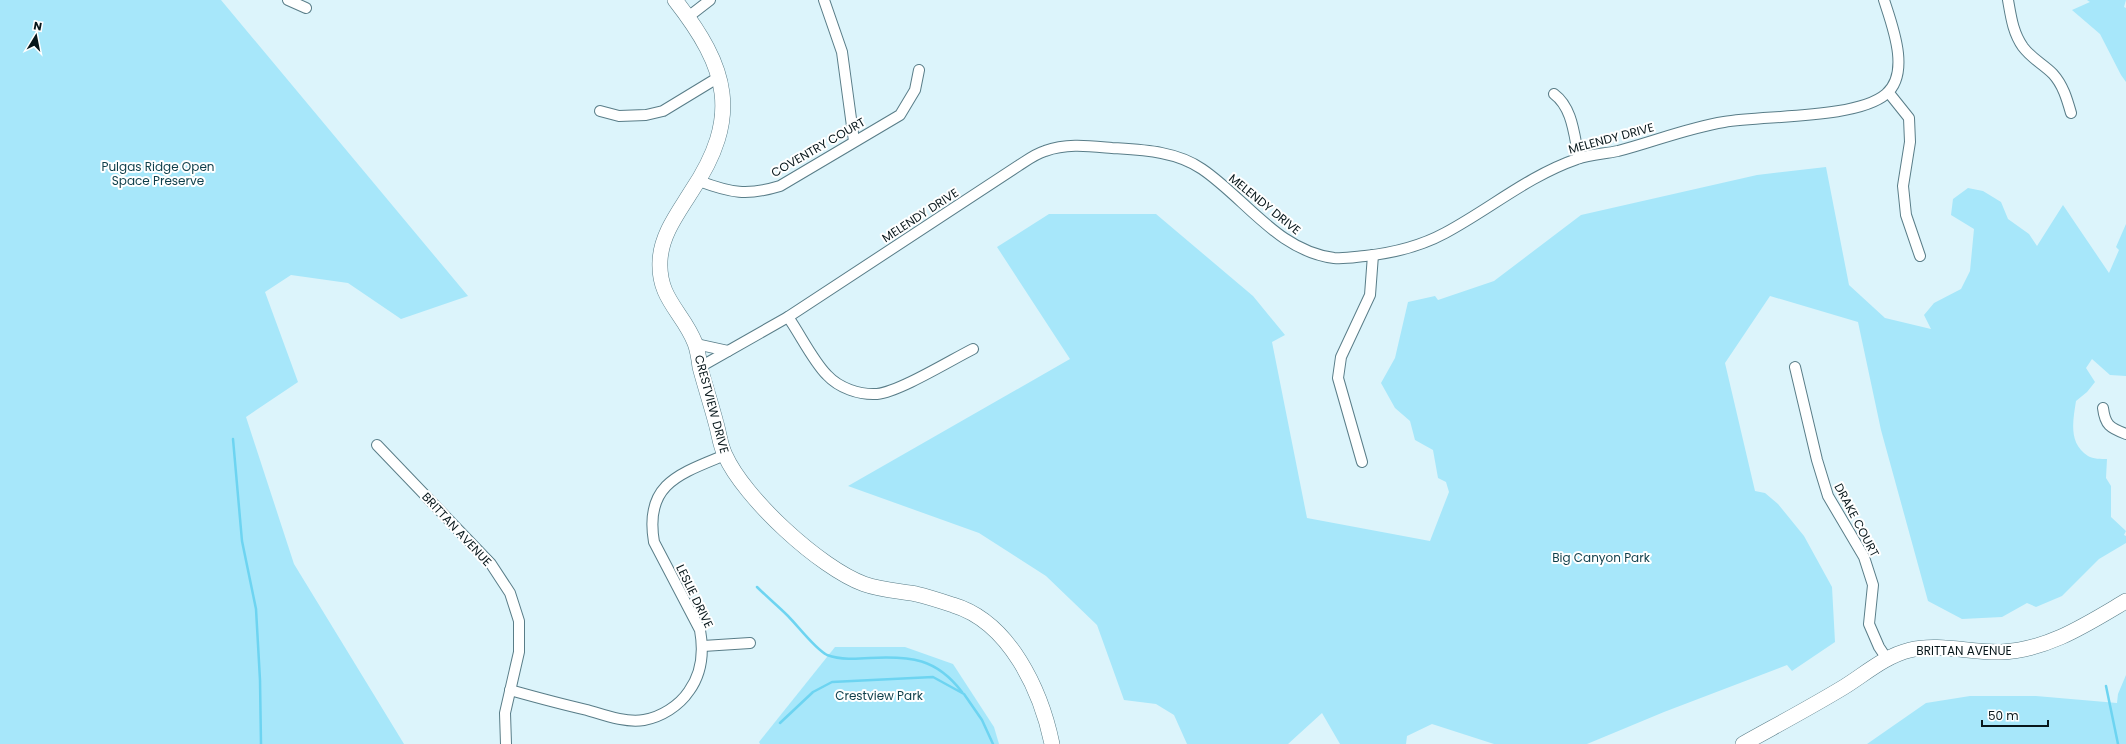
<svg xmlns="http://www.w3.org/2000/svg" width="2126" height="744" font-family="Poppins,sans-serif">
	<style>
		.green { fill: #a7e7fa }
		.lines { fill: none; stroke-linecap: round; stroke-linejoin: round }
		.stream { stroke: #6dd4f1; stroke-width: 2.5 }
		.street-casing { stroke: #597d88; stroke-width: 12 }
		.secondary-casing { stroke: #597d88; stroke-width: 16 }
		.street { stroke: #fff; stroke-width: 10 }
		.secondary { stroke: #fff; stroke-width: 15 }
		.labels { text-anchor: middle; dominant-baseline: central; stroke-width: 4; stroke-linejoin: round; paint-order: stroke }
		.street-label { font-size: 12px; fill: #08171b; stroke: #fff }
		.park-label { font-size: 12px; fill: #0e3e4a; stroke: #fff }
	</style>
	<rect width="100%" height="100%" fill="#dcf4fb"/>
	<g class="green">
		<path d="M0,0H221L468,296L401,319L348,283L291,275L265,292L298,382L246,417L294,564L404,744H0Z"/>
		<path d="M2087,0H2126L2124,7L2126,8V82L2121,75L2100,34L2072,10L2090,2Z"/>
		<path d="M1826,167L1849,285L1885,318L1931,329L1924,315L1934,303L1961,289L1970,271L1974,229L1951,215L1953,199L1968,188L1983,191L2001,202L2008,219L2029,234L2037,246L2063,205L2109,273L2119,250L2116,247L2126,224V376L2110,375L2092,359L2086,368L2095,382L2087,392L2076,401C2073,421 2068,443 2088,456C2093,459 2101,459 2107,459L2106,478L2111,486V517L2126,531L2124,535L2126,536V543L2099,559L2062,596L2036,607L2027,603L2002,617L1962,619L1928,601L1881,430L1858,322L1770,296L1725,363L1755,491L1765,493L1778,504L1804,536L1832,587L1835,642L1792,671L1787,665L1664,712L1587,744H1494L1432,724L1407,736L1406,744H1340L1322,713L1288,744H1187L1174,715L1156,704L1124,700L1097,625L1046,576L979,533L848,486L1070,359L997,247L1049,214H1156L1253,296L1285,335L1272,342L1307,518L1430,541L1449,492L1446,482L1438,478L1433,450L1415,440L1410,421L1395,408L1381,383L1395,358L1408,302L1435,296L1438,300L1494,281L1581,215L1757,175Z"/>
		<path d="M835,647H905L953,664L994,727L999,744H760L759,742Z"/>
		<path d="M2126,675V744H1867L1926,703L1970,696H2036L2117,703L2118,694Z"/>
	</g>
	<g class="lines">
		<g class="stream">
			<path d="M233,439L242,541L256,609L260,680L261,744"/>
			<path d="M757,587C767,597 778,606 788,616C798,626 815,649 827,655C841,660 856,659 870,658C911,656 936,658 962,692"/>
			<path d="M2106,686L2118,744"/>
			<path d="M780,723L813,692L832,682L933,677L964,694L982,720L993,744"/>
		</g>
		<defs>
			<g id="street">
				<path d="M288,0L306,8"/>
				<path d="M824,0L842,52L854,141"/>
				<path d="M2008,0C2011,17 2013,33 2023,47C2032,59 2043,64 2053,74C2063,85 2067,99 2071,113"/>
				<path d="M688,17L710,0"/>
				<path d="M1889,93L1909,118L1910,142L1903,186L1906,215L1920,256"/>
				<path d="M1554,94C1573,108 1574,136 1579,158"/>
				<path d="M600,111L619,116L646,115L663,111L719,77"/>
				<path d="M699,181C731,193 747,196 780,186L900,115L915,90L919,70"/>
				<path d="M788,317C800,334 813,361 827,375C839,388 859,395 877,394C899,392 951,360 973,349"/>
				<path d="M696,344L728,351"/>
				<path d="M700,367L788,317L1018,166C1026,161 1035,154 1045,151C1067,143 1089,146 1112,148C1143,150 1176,151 1202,169C1246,199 1278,251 1334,258C1344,259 1355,257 1365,256C1393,253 1421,246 1445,233C1490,209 1528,176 1577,159C1590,154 1604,154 1618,151C1653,142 1687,128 1724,122C1765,115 1857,119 1886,94C1911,73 1892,25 1884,0"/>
				<path d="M1795,367L1817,460L1828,496L1864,557L1873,585L1869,624L1879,647L1887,659"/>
				<path d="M2103,408C2105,425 2110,428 2126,434"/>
				<path d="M377,445L491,564L510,593L519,621V652L505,713L506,744"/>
				<path d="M1362,462L1338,378L1341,357L1370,295L1373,255"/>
				<path d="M703,646L750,643"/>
				<path d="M510,690C535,697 561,704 587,710C604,715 625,723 644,720C661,717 679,706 689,691C702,673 704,652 700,630L654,542C644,484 679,474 725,455"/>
			</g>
			<g id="secondary">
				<path d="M675,0C728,68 742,116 691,192C678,213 661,235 660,261C658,299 683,312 695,343C698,351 699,359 700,367C705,386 711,404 716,423C719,433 720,445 725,455C744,498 820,568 864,584C881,590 899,591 916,594C929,597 941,601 953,605C1010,622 1041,691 1052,744"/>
				<path d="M1743,744C1777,725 1811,707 1844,687C1865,674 1885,656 1910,650C1939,643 1971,653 2001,652C2048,650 2087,624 2126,601"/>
			</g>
		</defs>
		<use href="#street" class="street-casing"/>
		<use href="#secondary" class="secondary-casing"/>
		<use href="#street" class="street"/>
		<use href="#secondary" class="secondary"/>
	</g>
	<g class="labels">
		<g class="street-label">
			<text transform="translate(1611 138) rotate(-15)">MELENDY DRIVE</text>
			<text transform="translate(818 147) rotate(-30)">COVENTRY COURT</text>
			<text transform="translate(1265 204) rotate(39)">MELENDY DRIVE</text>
			<text transform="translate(920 215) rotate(-33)">MELENDY DRIVE</text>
			<text transform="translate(712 404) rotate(75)">CRESTVIEW DRIVE</text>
			<text transform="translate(1857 520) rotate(62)">DRAKE COURT</text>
			<text transform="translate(457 529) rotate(47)">BRITTAN AVENUE</text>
			<text transform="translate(695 596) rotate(64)">LESLIE DRIVE</text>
			<text x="1964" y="650">BRITTAN AVENUE</text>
		</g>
		<g class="park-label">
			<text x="158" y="166">Pulgas Ridge Open<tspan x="158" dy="14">Space Preserve</tspan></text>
			<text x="1601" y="557">Big Canyon Park</text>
			<text x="879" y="695">Crestview Park</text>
		</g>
	</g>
	<g transform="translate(36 36) rotate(10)" stroke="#ffffff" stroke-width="3" paint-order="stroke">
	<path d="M0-3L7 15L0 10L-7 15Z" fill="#08171b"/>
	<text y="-6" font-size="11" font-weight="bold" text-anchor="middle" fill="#08171b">N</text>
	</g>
	<path d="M1982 720v6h66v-6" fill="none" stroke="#08171b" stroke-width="2"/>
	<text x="1988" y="720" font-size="12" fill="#08171b" stroke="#ffffff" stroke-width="3" paint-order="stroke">50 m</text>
</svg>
